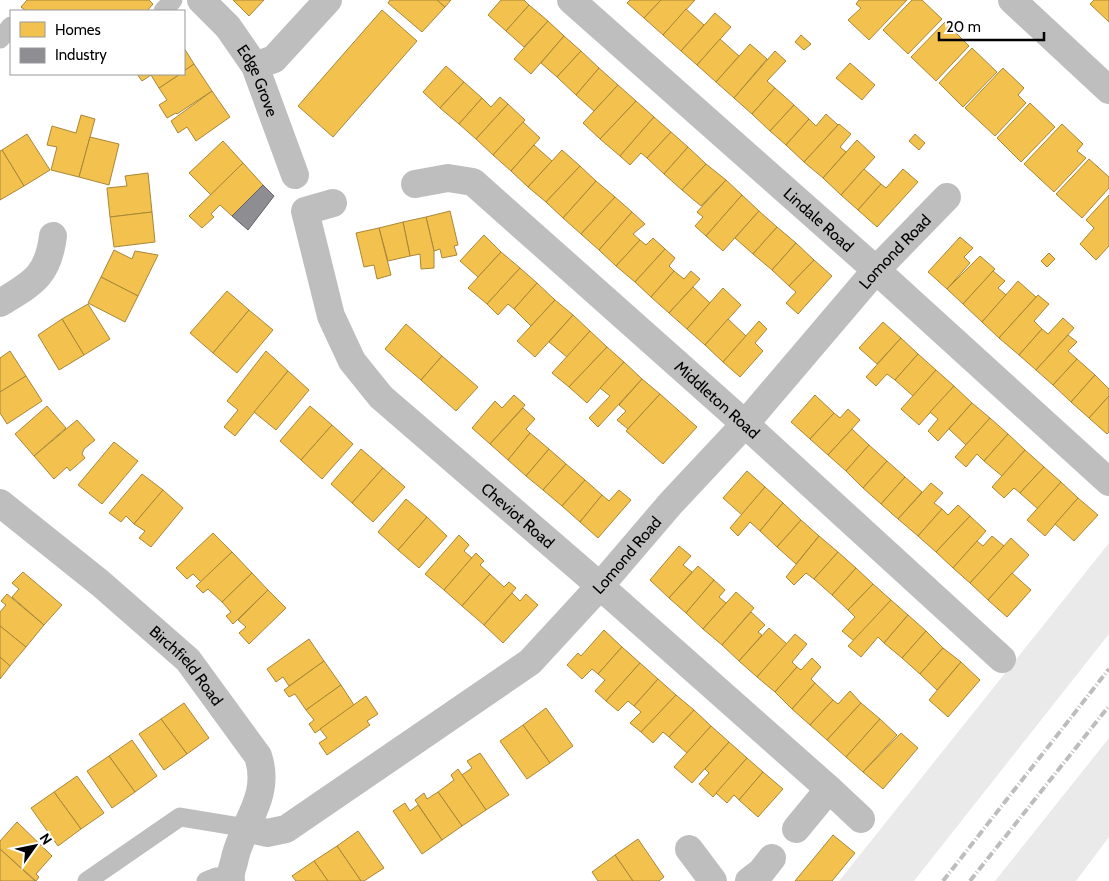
<svg xmlns="http://www.w3.org/2000/svg" width="1109" height="881" font-family="Cabin,sans-serif">
	<style>
		.green { fill: #eaeaea }
		.homes { fill: #f2c14e; stroke: #a98737 }
		.industry { fill: #8d8d92; stroke: #636366 }
		.lines { fill: none; stroke-linecap: round; stroke-linejoin: round }
		.lane { stroke: #bebebe; stroke-width: 19 }
		.street { stroke: #bebebe; stroke-width: 28 }
		.rail { stroke: #bdbdbd; stroke-width: 4; stroke-dasharray: 8 2.5 1 2.5; stroke-linecap: butt }
		.labels { text-anchor: middle; dominant-baseline: central; stroke-width: 5; stroke-linejoin: round; paint-order: stroke }
		.street-label { font-size: 16px; fill: #000; stroke: #fff }
	</style>
	<rect width="100%" height="100%" fill="#fff"/>
	<g class="green">
		<path d="M1109,543V634L914,881H839Z"/>
		<path d="M1109,738V837L1076,881H995Z"/>
	</g>
	<g class="homes">
		<path d="M27,0H149L153,4L147,11H26L21,7Z"/>
		<path d="M233,0H264L249,16Z"/>
		<path d="M390,0H437L445,7L422,32L388,3Z"/>
		<path d="M437,0H451L445,7Z"/>
		<path d="M501,0H524L529,5L506,31L488,15Z"/>
		<path d="M630,0H661L644,18L627,3Z"/>
		<path d="M661,0H695L663,35L644,18Z"/>
		<path d="M859,0H907L869,40L848,20L861,8L856,4Z"/>
		<path d="M912,0H922L942,19L908,54L883,30Z"/>
		<path d="M1094,0H1109V22L1090,4Z"/>
		<path d="M529,5L548,21L524,47L506,31Z"/>
		<path d="M686,9L704,25L681,51L663,35Z"/>
		<path d="M382,10L417,41L333,137L298,106Z"/>
		<path d="M715,13L731,27L697,65L681,51Z"/>
		<path d="M548,21L564,36L531,74L514,59Z"/>
		<path d="M945,22L969,46L936,81L911,57Z"/>
		<path d="M801,35L811,44L804,50L795,42Z"/>
		<path d="M564,36L581,51L557,77L541,63Z"/>
		<path d="M720,39L739,56L716,82L697,65Z"/>
		<path d="M750,44L767,59L734,98L716,82Z"/>
		<path d="M184,48L194,64L184,71Z"/>
		<path d="M972,48L997,72L963,107L939,83Z"/>
		<path d="M581,51L599,68L576,95L557,77Z"/>
		<path d="M775,51L786,61L767,81L775,88L752,114L734,98Z"/>
		<path d="M850,63L875,85L862,100L836,78Z"/>
		<path d="M194,64L212,91L177,114L176,113L167,118L159,105L167,100L159,88L180,74H184V71Z"/>
		<path d="M446,66L464,82L440,108L423,92Z"/>
		<path d="M599,68L618,85L594,111L576,95Z"/>
		<path d="M1003,68L1024,88L1018,95L1026,103L995,136L965,108Z"/>
		<path d="M137,74H180L159,88L151,75L142,81Z"/>
		<path d="M464,82L482,98L459,124L440,108Z"/>
		<path d="M618,85L636,101L600,139L583,123Z"/>
		<path d="M775,88L794,105L770,131L752,114Z"/>
		<path d="M212,91L230,117L196,141L187,127L178,133L171,121Z"/>
		<path d="M500,97L508,104L476,139L459,124L482,98L491,107Z"/>
		<path d="M636,101L654,117L620,156L600,139Z"/>
		<path d="M1030,103L1055,127L1021,162L997,138Z"/>
		<path d="M508,104L525,120L493,155L476,139Z"/>
		<path d="M794,105L809,119L786,145L770,131Z"/>
		<path d="M826,114L838,125L804,162L786,145L809,119L816,126Z"/>
		<path d="M81,115L95,119L79,177L51,170L57,147L47,145L52,126L76,133Z"/>
		<path d="M654,117L671,132L647,158L641,153L630,165L620,156Z"/>
		<path d="M523,122L540,138L511,171L493,155Z"/>
		<path d="M839,124L851,134L840,147L846,152L823,178L804,162Z"/>
		<path d="M1062,124L1083,144L1077,151L1086,158L1054,192L1024,164Z"/>
		<path d="M671,132L688,147L664,174L647,158Z"/>
		<path d="M27,134L50,170L24,186L2,150Z"/>
		<path d="M915,134L925,143L919,150L909,141Z"/>
		<path d="M90,137L119,144L109,185L79,177Z"/>
		<path d="M857,140L875,157L841,195L823,178Z"/>
		<path d="M223,141L243,163L211,195L189,173Z"/>
		<path d="M534,145L552,161L528,187L511,171Z"/>
		<path d="M688,147L706,164L682,190L664,174Z"/>
		<path d="M2,150L24,186L0,200V151Z"/>
		<path d="M562,150L580,166L546,202L528,187Z"/>
		<path d="M1089,159L1109,177V188L1082,218L1056,194Z"/>
		<path d="M243,163L263,185L232,216L220,205L211,214L214,217L202,228L189,216Z"/>
		<path d="M706,164L726,180L701,206L682,190Z"/>
		<path d="M580,166L596,181L563,218L546,202Z"/>
		<path d="M864,169L881,184L858,210L841,195Z"/>
		<path d="M903,169L918,182L877,227L858,210L881,184L886,188Z"/>
		<path d="M148,173L152,212L110,217L107,188L127,186L125,176Z"/>
		<path d="M726,180L742,195L706,236L695,226L703,217L697,212Z"/>
		<path d="M596,181L615,197L581,234L563,218Z"/>
		<path d="M742,195L759,211L723,251L706,236Z"/>
		<path d="M1109,195V246L1096,260L1080,244L1094,228L1086,220Z"/>
		<path d="M615,197L632,212L599,250L581,234Z"/>
		<path d="M450,211L458,245L454,246L457,255L442,258L440,249L434,251L426,217Z"/>
		<path d="M759,211L777,227L753,254L735,238Z"/>
		<path d="M152,212L155,242L114,247L110,217Z"/>
		<path d="M632,212L645,224L633,234L640,240L616,266L599,250Z"/>
		<path d="M426,217L434,251V268L421,269L420,254L410,256L403,222Z"/>
		<path d="M403,222L410,256L388,261L379,228Z"/>
		<path d="M777,227L796,243L772,270L753,254Z"/>
		<path d="M379,228L391,275L377,279L374,265L364,267L356,233Z"/>
		<path d="M484,235L501,252L478,277L460,261Z"/>
		<path d="M960,237L973,248L964,257L970,263L947,289L928,272Z"/>
		<path d="M653,238L665,249L635,282L616,266L640,240L646,245Z"/>
		<path d="M796,243L814,260L789,286L772,270Z"/>
		<path d="M665,249L675,258L669,266L674,271L651,297L635,282Z"/>
		<path d="M114,250L132,259L135,251L158,255L138,296L101,277Z"/>
		<path d="M501,252L520,268L487,304L468,288Z"/>
		<path d="M1049,253L1055,259L1047,267L1041,261Z"/>
		<path d="M980,256L995,269L963,304L947,289Z"/>
		<path d="M814,260L832,276L798,314L786,303L796,292L789,286Z"/>
		<path d="M520,268L537,283L514,309L508,304L498,315L487,304Z"/>
		<path d="M674,271L684,279L691,271L700,279L669,313L651,297Z"/>
		<path d="M993,271L1005,281L998,288L1006,295L982,322L963,304Z"/>
		<path d="M101,277L138,296L125,322L88,303Z"/>
		<path d="M1018,281L1036,297L999,338L982,322Z"/>
		<path d="M537,283L555,300L531,326L514,309Z"/>
		<path d="M693,287L710,303L687,329L669,313Z"/>
		<path d="M723,288L741,305L705,345L687,329Z"/>
		<path d="M227,291L249,310L213,353L190,333Z"/>
		<path d="M1038,295L1049,304L1034,321L1042,329L1019,355L999,338Z"/>
		<path d="M555,300L573,315L535,357L517,341Z"/>
		<path d="M88,304L110,339L84,355L62,319Z"/>
		<path d="M249,310L273,330L237,373L213,353Z"/>
		<path d="M573,315L590,331L567,357L549,342Z"/>
		<path d="M1063,318L1074,328L1036,370L1019,355L1042,329L1048,334Z"/>
		<path d="M62,319L84,355L59,370L38,335Z"/>
		<path d="M728,319L746,336L723,362L705,345Z"/>
		<path d="M759,321L767,329L755,343L763,351L740,377L723,362Z"/>
		<path d="M883,322L901,338L877,364L859,348Z"/>
		<path d="M406,324L442,356L421,380L385,349Z"/>
		<path d="M590,331L607,347L569,387L552,373Z"/>
		<path d="M1068,335L1077,342L1068,351L1077,359L1053,385L1036,370Z"/>
		<path d="M901,338L918,354L895,380L887,374L876,386L866,377Z"/>
		<path d="M607,347L624,362L587,403L569,387Z"/>
		<path d="M10,351L26,376L0,392V358Z"/>
		<path d="M266,351L288,371L235,436L224,427L238,410L227,401Z"/>
		<path d="M918,354L936,370L913,396L895,380Z"/>
		<path d="M442,356L478,387L456,411L421,380Z"/>
		<path d="M1077,359L1095,375L1071,402L1053,385Z"/>
		<path d="M624,362L642,379L598,427L589,418L610,396L600,388Z"/>
		<path d="M936,370L954,386L919,425L901,409Z"/>
		<path d="M288,371L309,390L276,430L254,412Z"/>
		<path d="M1095,375L1109,389V396L1089,418L1071,402Z"/>
		<path d="M26,376L42,401L7,424L0,413V392Z"/>
		<path d="M642,379L660,394L628,429L617,420L626,411L619,405Z"/>
		<path d="M954,386L972,403L938,441L928,431L938,419L930,412Z"/>
		<path d="M660,394L697,427L663,464L626,431Z"/>
		<path d="M514,395L525,405L490,444L472,428L495,401L502,408Z"/>
		<path d="M815,395L834,413L810,439L791,422Z"/>
		<path d="M1109,396V432L1107,434L1089,418Z"/>
		<path d="M972,403L990,418L966,445L949,429Z"/>
		<path d="M47,406L66,428L34,456L15,434Z"/>
		<path d="M310,406L332,425L301,460L280,441Z"/>
		<path d="M523,408L535,419L526,429L530,433L508,460L490,444Z"/>
		<path d="M848,409L860,420L828,455L810,439L834,413L840,418Z"/>
		<path d="M990,418L1008,434L984,461L977,454L966,467L955,457Z"/>
		<path d="M77,420L95,440L84,449L82,454L85,458L70,471L67,467L54,479L34,456Z"/>
		<path d="M332,425L353,444L322,479L301,460Z"/>
		<path d="M852,429L869,445L846,471L828,455Z"/>
		<path d="M530,433L549,449L526,476L508,460Z"/>
		<path d="M1008,434L1025,450L1002,476L984,461Z"/>
		<path d="M114,442L138,461L102,504L78,485Z"/>
		<path d="M869,445L887,461L863,488L846,471Z"/>
		<path d="M361,449L383,468L352,503L331,484Z"/>
		<path d="M549,449L566,464L543,490L526,476Z"/>
		<path d="M1025,450L1044,467L1020,493L1014,488L1004,498L992,487Z"/>
		<path d="M887,461L905,477L881,504L863,488Z"/>
		<path d="M566,464L585,480L562,506L543,490Z"/>
		<path d="M1044,467L1061,482L1038,509L1020,493Z"/>
		<path d="M383,468L405,487L373,522L352,503Z"/>
		<path d="M747,471L765,487L742,515L723,498Z"/>
		<path d="M142,474L163,490L134,524L126,516L121,522L109,513Z"/>
		<path d="M905,477L922,492L898,519L881,504Z"/>
		<path d="M585,480L602,495L580,522L562,506Z"/>
		<path d="M1061,482L1078,498L1045,536L1027,520Z"/>
		<path d="M931,483L943,493L934,503L942,509L918,536L898,519Z"/>
		<path d="M765,487L783,503L760,531L750,522L738,536L730,528Z"/>
		<path d="M163,490L183,508L151,547L139,538L145,531L134,524Z"/>
		<path d="M619,490L631,500L598,538L580,522L602,495L609,501Z"/>
		<path d="M1078,498L1098,515L1074,541L1055,524Z"/>
		<path d="M406,499L427,517L398,550L378,532Z"/>
		<path d="M783,503L801,520L777,547L760,531Z"/>
		<path d="M958,505L970,516L936,552L918,536L942,509L948,515Z"/>
		<path d="M970,516L986,531L953,568L936,552Z"/>
		<path d="M427,517L447,536L419,568L398,550Z"/>
		<path d="M801,520L819,536L796,564L777,547Z"/>
		<path d="M213,533L232,552L201,582L193,574L187,579L176,568Z"/>
		<path d="M459,535L469,545L464,551L472,558L444,590L425,574Z"/>
		<path d="M819,536L838,552L814,579L806,573L794,585L786,577Z"/>
		<path d="M992,536L1004,546L970,583L953,568L977,541L983,546Z"/>
		<path d="M1011,538L1029,555L988,600L970,583Z"/>
		<path d="M679,546L691,556L683,565L692,572L669,598L650,580Z"/>
		<path d="M232,552L252,573L222,602L208,589L203,593L196,586Z"/>
		<path d="M838,552L856,568L832,595L814,579Z"/>
		<path d="M476,553L484,561L480,565L490,574L462,606L444,590Z"/>
		<path d="M698,566L714,580L686,613L669,598Z"/>
		<path d="M856,568L873,584L848,610L832,595Z"/>
		<path d="M23,572L62,605L44,625L12,597L19,589L12,583Z"/>
		<path d="M252,573L268,590L233,624L226,616L231,612L222,602Z"/>
		<path d="M1012,573L1031,590L1007,617L988,600Z"/>
		<path d="M490,574L504,587L509,582L516,588L484,625L462,606Z"/>
		<path d="M714,580L725,590L719,597L726,603L703,629L686,613Z"/>
		<path d="M873,584L891,600L854,641L842,631L855,617L848,610Z"/>
		<path d="M268,590L286,608L249,644L239,633L246,627L238,620Z"/>
		<path d="M736,592L754,608L722,645L703,629Z"/>
		<path d="M512,593L520,601L526,594L538,605L503,643L484,625Z"/>
		<path d="M7,594L44,625L26,647L0,626V612L6,605L1,601Z"/>
		<path d="M891,600L908,615L884,643L878,637L861,657L848,646Z"/>
		<path d="M751,612L765,625L758,632L762,635L739,661L722,645Z"/>
		<path d="M908,615L926,631L902,658L884,643Z"/>
		<path d="M0,626L26,647L10,666L0,657Z"/>
		<path d="M769,628L787,644L757,677L739,661Z"/>
		<path d="M604,630L622,647L598,674L592,669L582,679L567,665L578,653L581,656Z"/>
		<path d="M926,631L943,648L920,674L902,658Z"/>
		<path d="M795,634L807,644L792,662L797,667L775,692L757,677Z"/>
		<path d="M309,639L324,661L289,686L283,677L276,682L267,669Z"/>
		<path d="M622,647L640,663L606,701L595,691L605,680L598,674Z"/>
		<path d="M943,648L961,662L937,690L920,674Z"/>
		<path d="M0,657L10,666L0,679Z"/>
		<path d="M812,658L821,667L811,679L815,683L792,709L775,692L797,667L801,670Z"/>
		<path d="M324,661L341,685L306,710L295,694L289,697L284,690Z"/>
		<path d="M961,662L980,680L948,717L929,700Z"/>
		<path d="M640,663L658,679L634,706L628,701L618,711L606,701Z"/>
		<path d="M658,679L676,695L641,732L630,723L641,712L634,706Z"/>
		<path d="M815,683L833,700L810,725L792,709Z"/>
		<path d="M341,685L354,705L315,733L309,724L314,720L306,710Z"/>
		<path d="M850,691L861,703L827,740L810,725L833,700L838,704Z"/>
		<path d="M676,695L694,710L669,737L663,732L653,743L641,732Z"/>
		<path d="M366,696L378,714L367,721L370,725L327,755L319,743L327,738L320,729Z"/>
		<path d="M184,703L209,738L187,754L161,719Z"/>
		<path d="M861,703L880,719L846,757L827,740Z"/>
		<path d="M546,708L573,746L550,763L523,725Z"/>
		<path d="M694,710L711,726L687,753L669,737Z"/>
		<path d="M161,719L187,754L164,770L139,734Z"/>
		<path d="M880,719L897,735L863,772L846,757Z"/>
		<path d="M523,725L550,763L527,779L500,741Z"/>
		<path d="M711,726L729,742L692,783L674,767Z"/>
		<path d="M901,733L918,748L883,789L863,772Z"/>
		<path d="M132,740L157,776L135,792L109,756Z"/>
		<path d="M729,742L747,758L713,797L699,784L709,773L705,769Z"/>
		<path d="M480,753L509,795L486,810L462,775L472,768L467,761Z"/>
		<path d="M109,756L135,792L112,808L87,771Z"/>
		<path d="M747,758L763,772L739,800L734,795L727,803L716,793Z"/>
		<path d="M458,769L486,810L462,826L438,792L454,780L451,775Z"/>
		<path d="M763,772L783,789L758,817L739,800Z"/>
		<path d="M77,776L104,813L81,829L54,792Z"/>
		<path d="M54,792L81,829L58,846L31,808Z"/>
		<path d="M438,792L462,826L442,840L415,800L424,793L427,799Z"/>
		<path d="M405,803L410,811L418,805L442,840L422,854L393,811Z"/>
		<path d="M17,822L52,856L36,874L39,877L36,881L0,849V841Z"/>
		<path d="M358,831L384,868L364,881H361L337,846Z"/>
		<path d="M833,835L855,853L832,881H795Z"/>
		<path d="M638,839L664,877L659,881H633L615,855Z"/>
		<path d="M337,846L361,881H328L314,861Z"/>
		<path d="M0,849L35,881H0Z"/>
		<path d="M615,855L633,881H598L592,872Z"/>
		<path d="M314,861L328,881H296L292,876Z"/>
	</g>
	<path class="industry" d="M263,185L274,196L248,230L232,216Z"/>
	<g class="lines">
		<g class="lane">
			<path d="M163,11L173,0"/>
			<path d="M0,39L11,26"/>
			<path d="M87,881L180,817L247,828"/>
			<path d="M206,881L216,877L230,879"/>
		</g>
		<g class="street">
			<path id="s1" d="M201,0L228,27L255,66L295,175"/>
			<path id="s2" d="M571,0L876,270L1109,482"/>
			<path d="M1012,0L1109,90"/>
			<path d="M255,66L274,59L328,0"/>
			<path id="s3" d="M415,184L448,178L473,182L745,424L1002,659"/>
			<path id="s4" d="M333,203L305,211L331,316L352,361L381,397L600,586L829,789L796,829"/>
			<path d="M0,303C33,283 48,276 53,236"/>
			<path id="s5" d="M0,503L100,583L188,660L258,756C272,798 241,824 234,862C232,868 230,875 231,881"/>
			<path d="M829,789L861,819"/>
			<path id="s6" d="M247,828L267,833L286,829L530,662L600,586L671,503L745,424L876,270L947,197"/>
			<path d="M689,849L713,881"/>
			<path d="M749,881L761,872L772,858"/>
		</g>
		<g class="rail">
			<path d="M943,881L1109,669"/>
			<path d="M970,881L1109,706"/>
		</g>
	</g>
	<g class="labels">
		<g class="street-label">
			<text stroke="none"><textPath href="#s1" startOffset="100">Edge Grove</textPath></text>
			<text stroke="none"><textPath href="#s2" startOffset="331">Lindale Road</textPath></text>
			<text stroke="none"><textPath href="#s6" startOffset="885">Lomond Road</textPath></text>
			<text stroke="none"><textPath href="#s3" startOffset="386">Middleton Road</textPath></text>
			<text stroke="none"><textPath href="#s4" startOffset="414">Cheviot Road</textPath></text>
			<text stroke="none"><textPath href="#s6" startOffset="480">Lomond Road</textPath></text>
			<text stroke="none"><textPath href="#s5" startOffset="248">Birchfield Road</textPath></text>
		</g>
	</g>
	<rect x="10" y="10" width="175" height="65" fill="#ffffff" stroke="#999999"/>
	<rect x="20" y="22" width="25" height="15" fill="#f2c14e" stroke="#999999"/>
	<text x="55" y="35" font-size="15" fill="#000000">Homes</text>
	<rect x="20" y="48" width="25" height="15" fill="#8d8d92" stroke="#999999"/>
	<text x="55" y="60" font-size="15" fill="#000000">Industry</text>
	<g transform="translate(35 846) rotate(57)" stroke="#ffffff" stroke-width="4" paint-order="stroke">
	<path d="M0-4L9 19L0 12L-9 19Z" fill="#000000"/>
	<text y="-8" font-size="14" font-weight="bold" text-anchor="middle" fill="#000000">N</text>
	</g>
	<path d="M939 32v8h105v-8" fill="none" stroke="#000000" stroke-width="2.5"/>
	<text x="946" y="32" font-size="15" fill="#000000" stroke="#ffffff" stroke-width="4" paint-order="stroke">20 m</text>
</svg>
